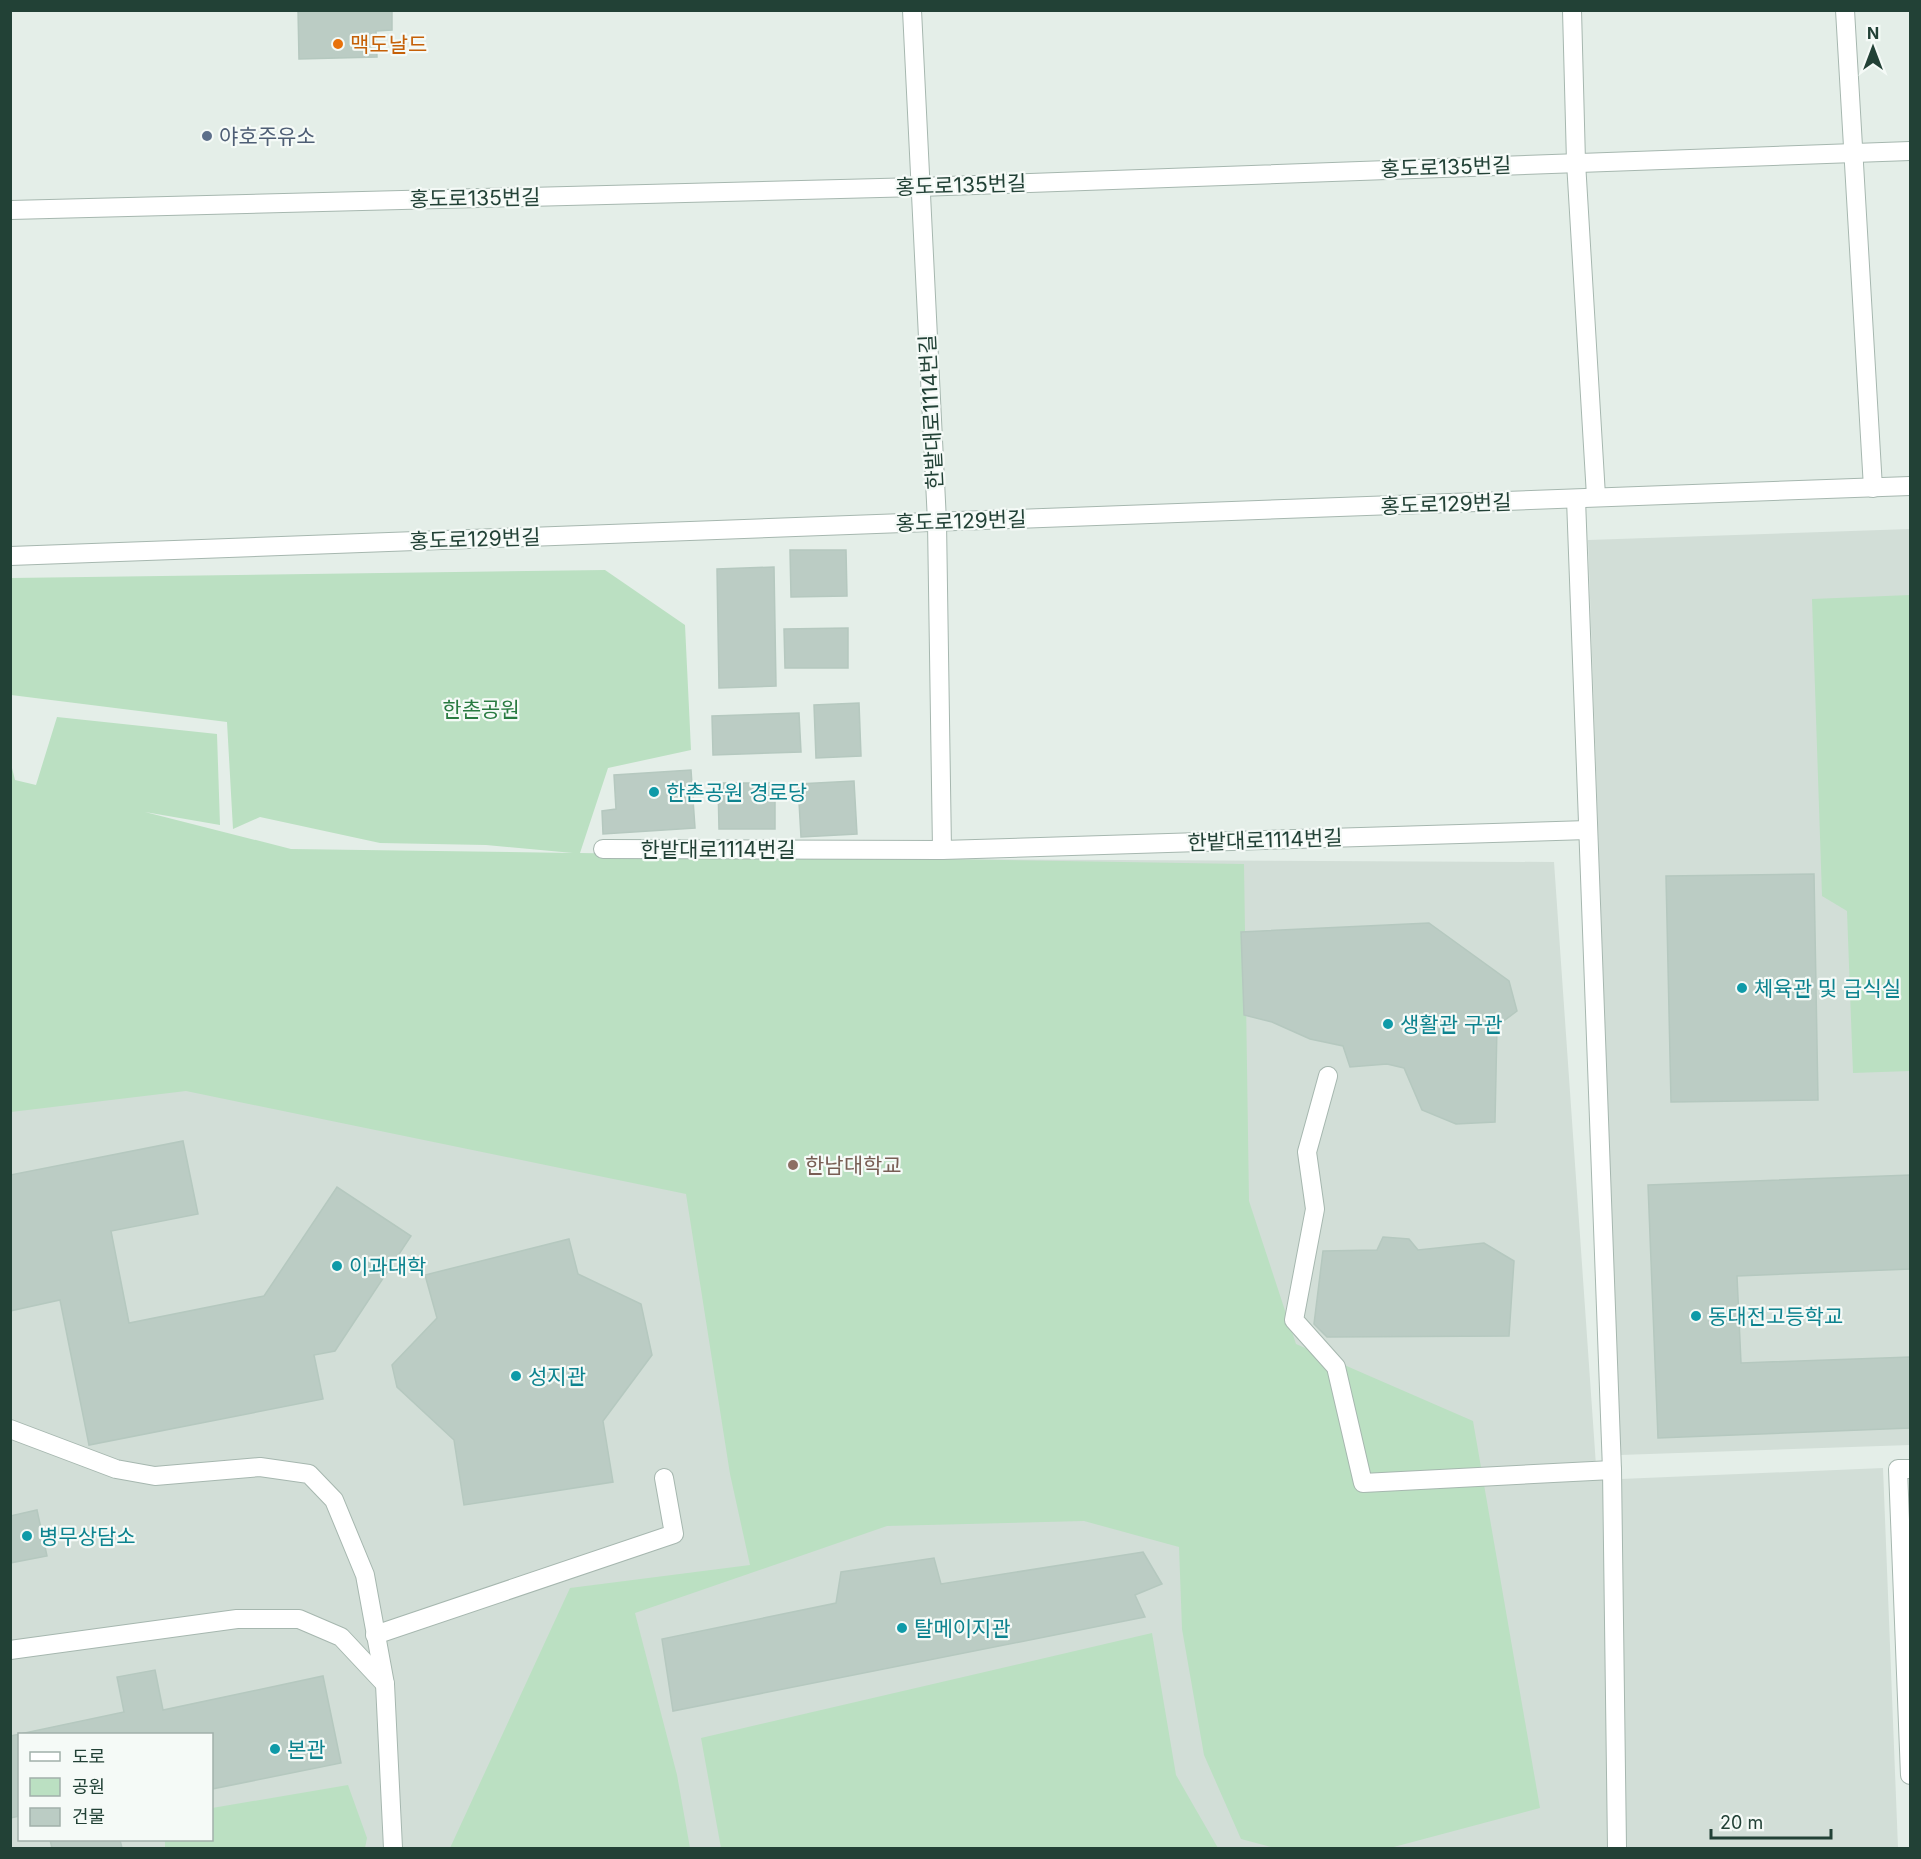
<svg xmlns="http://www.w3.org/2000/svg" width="1921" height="1859" font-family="Inter,'Noto Sans KR',sans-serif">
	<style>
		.built { fill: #d2ded7; fill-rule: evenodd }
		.green { fill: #bbe0c2 }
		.building { fill: #bbccc4; stroke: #b5c8bf; stroke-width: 1.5 }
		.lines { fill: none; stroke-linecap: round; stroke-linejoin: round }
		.minor-casing { stroke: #a6b7af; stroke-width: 20 }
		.minor { stroke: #fff; stroke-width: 18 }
		.food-dot { fill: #e8710a; stroke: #f5faf7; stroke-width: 2 }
		.service-dot { fill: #5c6f8a; stroke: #f5faf7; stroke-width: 2 }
		.culture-dot { fill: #0f9aa8; stroke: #f5faf7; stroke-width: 2 }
		.education-dot { fill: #8d6e63; stroke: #f5faf7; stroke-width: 2 }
		.labels { text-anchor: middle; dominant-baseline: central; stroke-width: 4.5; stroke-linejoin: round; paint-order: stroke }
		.food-label { font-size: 21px; fill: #c56008; stroke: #f5faf7; text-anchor: start }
		.service-label { font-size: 21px; fill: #4e5e75; stroke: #f5faf7; text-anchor: start }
		.street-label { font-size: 21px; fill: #224136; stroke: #f5faf7 }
		.park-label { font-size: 21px; fill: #297b41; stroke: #f5faf7 }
		.culture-label { font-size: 21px; fill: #0d838f; stroke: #f5faf7; text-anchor: start }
		.education-label { font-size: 21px; fill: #785e54; stroke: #f5faf7; text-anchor: start }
	</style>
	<rect width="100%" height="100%" fill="#e4eee8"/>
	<g class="built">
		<path d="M1910,529V1445L1620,1455L1588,540Z"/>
		<path d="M10,780L290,850L882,859L1554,862L1597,1480L1883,1468L1898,1848H11ZM20,1734H212V1840H20Z"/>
	</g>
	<g class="green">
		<path d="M605,570L685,625L691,750L608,768L580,853L1244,864L1249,1201L1296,1344L1473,1421L1540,1808L1390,1848H1275L1241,1839L1204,1755L1182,1629L1179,1547L1084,1521L887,1526L635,1613L677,1775L690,1848H450L570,1588L750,1565L730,1474L686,1194L186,1091L11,1112L10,760L15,780L36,785L57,717L217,734L220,825L145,812L291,849L573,853L486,845L380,843L260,817L233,829L227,722L11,695V578Z"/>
		<path d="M1910,595V1071L1853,1073L1847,911L1822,896L1812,599Z"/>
		<path d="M1152,1633L1176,1775L1218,1848H721L701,1738Z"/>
		<path d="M348,1785L367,1838L365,1848H165V1840H212V1808Z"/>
	</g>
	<g class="building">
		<path d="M298,10H392V30L376,31L377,57L299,59Z"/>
		<path d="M790,550H846L847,596L791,597Z"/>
		<path d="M774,567L776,686L719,688L717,569Z"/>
		<path d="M848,628V668H785L784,629Z"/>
		<path d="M859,703L861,756L816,758L814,705Z"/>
		<path d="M799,713L801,752L713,755L712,716Z"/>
		<path d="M691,770L695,828L603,834L602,811L616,809L614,775Z"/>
		<path d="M854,781L857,834L801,837L798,784Z"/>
		<path d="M718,783H775V829H719Z"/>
		<path d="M1814,874L1818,1100L1671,1102L1666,876Z"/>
		<path d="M1429,923L1509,981L1517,1011L1497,1026L1495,1122L1456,1124L1422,1110L1404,1068L1387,1064L1350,1067L1343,1046L1310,1039L1272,1022L1244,1015L1241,932Z"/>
		<path d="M183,1141L198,1214L111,1231L129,1323L264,1296L337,1187L411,1236L335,1351L314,1355L323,1399L89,1445L60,1300L10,1311V1175Z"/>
		<path d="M1910,1175V1269L1737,1276L1741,1363L1910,1357V1428L1658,1438L1648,1185Z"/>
		<path d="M1383,1237L1409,1239L1418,1250L1484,1243L1514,1261L1509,1336L1327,1337L1314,1324L1323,1251L1377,1250Z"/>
		<path d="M569,1239L578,1274L641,1304L652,1355L603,1421L613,1482L464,1505L454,1440L397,1387L392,1365L437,1318L425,1275Z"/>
		<path d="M37,1510L47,1556L10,1563V1516Z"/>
		<path d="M1143,1552L1162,1584L1135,1595L1145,1617L673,1711L662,1639L836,1603L841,1572L934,1558L941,1584Z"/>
		<path d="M155,1670L163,1710L323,1676L341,1763L212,1789V1734H20V1816L10,1818V1736L124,1712L117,1677Z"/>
		<path d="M50,1840H120L122,1848H52Z"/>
	</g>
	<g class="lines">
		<defs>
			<g id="minor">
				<path d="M912,10L937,522L942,850"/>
				<path d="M1572,10L1576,162L1596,496"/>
				<path d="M1845,10L1873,488"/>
				<path d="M10,210L919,187L1910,151"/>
				<path d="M1576,499L1612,1470L1617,1848"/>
				<path d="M10,556L1910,486"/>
				<path d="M603,849L942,850L1588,830"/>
				<path d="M1328,1076L1307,1152L1315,1209L1294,1320L1336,1367L1363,1483L1612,1470"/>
				<path d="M10,1429L116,1469L155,1476L260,1467L309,1474L334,1500L365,1575L385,1684L393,1848"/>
				<path d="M1910,1469H1898L1910,1775"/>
				<path d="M375,1635L674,1534L664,1478"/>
				<path d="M10,1650L237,1619H299L341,1637L385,1684"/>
			</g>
		</defs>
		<use href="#minor" class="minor-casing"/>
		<use href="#minor" class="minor"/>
	</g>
	<circle class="food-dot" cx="338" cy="44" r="6"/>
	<circle class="service-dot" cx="207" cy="136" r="6"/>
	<g class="culture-dot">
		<circle cx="654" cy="792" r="6"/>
		<circle cx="1742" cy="988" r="6"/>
		<circle cx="1388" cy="1024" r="6"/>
		<circle cx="337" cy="1266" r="6"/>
		<circle cx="1696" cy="1316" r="6"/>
		<circle cx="516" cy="1376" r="6"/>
		<circle cx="27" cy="1536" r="6"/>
		<circle cx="902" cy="1628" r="6"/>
		<circle cx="275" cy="1749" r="6"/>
	</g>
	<circle class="education-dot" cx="793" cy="1165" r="6"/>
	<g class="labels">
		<g class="food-label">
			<text x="350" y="44">맥도날드</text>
		</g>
		<g class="service-label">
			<text x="219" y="136">야호주유소</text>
		</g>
		<g class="street-label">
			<text transform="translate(1446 167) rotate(-2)">홍도로135번길</text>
			<text transform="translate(961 185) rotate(-2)">홍도로135번길</text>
			<text transform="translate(475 198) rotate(-1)">홍도로135번길</text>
			<text transform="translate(931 412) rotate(-93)">한밭대로1114번길</text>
			<text transform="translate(1446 504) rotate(-2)">홍도로129번길</text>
			<text transform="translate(961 521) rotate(-2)">홍도로129번길</text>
			<text transform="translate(475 539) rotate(-2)">홍도로129번길</text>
			<text transform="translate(1265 840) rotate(-2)">한밭대로1114번길</text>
			<text x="718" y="849">한밭대로1114번길</text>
		</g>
		<g class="park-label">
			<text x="481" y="709">한촌공원</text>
		</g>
		<g class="culture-label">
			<text x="666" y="792">한촌공원 경로당</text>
			<text x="1754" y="988">체육관 및 급식실</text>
			<text x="1400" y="1024">생활관 구관</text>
			<text x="349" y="1266">이과대학</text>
			<text x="1708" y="1316">동대전고등학교</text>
			<text x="528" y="1376">성지관</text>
			<text x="39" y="1536">병무상담소</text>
			<text x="914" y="1628">탈메이지관</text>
			<text x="287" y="1749">본관</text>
		</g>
		<g class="education-label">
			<text x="805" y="1165">한남대학교</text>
		</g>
	</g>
	<rect width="1921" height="1859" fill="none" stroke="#224136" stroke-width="24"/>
	<rect x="18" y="1733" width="195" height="108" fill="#f5faf7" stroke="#a1b0aa" stroke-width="1.5"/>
	<rect x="30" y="1752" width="30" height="9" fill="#ffffff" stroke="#a1b0aa" stroke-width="1.5"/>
	<text x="72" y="1763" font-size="18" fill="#224136">도로</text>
	<rect x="30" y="1778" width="30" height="18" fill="#bbe0c2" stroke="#a1b0aa" stroke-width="1.5"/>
	<text x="72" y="1793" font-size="18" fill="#224136">공원</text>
	<rect x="30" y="1808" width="30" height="18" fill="#bbccc4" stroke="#a1b0aa" stroke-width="1.5"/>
	<text x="72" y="1823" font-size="18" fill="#224136">건물</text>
	<g transform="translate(1873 48)" stroke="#f5faf7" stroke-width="4.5" paint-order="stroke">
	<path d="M0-4.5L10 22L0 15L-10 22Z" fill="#224136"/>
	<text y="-9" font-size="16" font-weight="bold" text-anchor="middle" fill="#224136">N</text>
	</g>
	<path d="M1711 1829v9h120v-9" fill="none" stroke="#224136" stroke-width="3"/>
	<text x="1720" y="1829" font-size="18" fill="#224136" stroke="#f5faf7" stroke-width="4.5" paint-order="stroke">20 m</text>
</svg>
